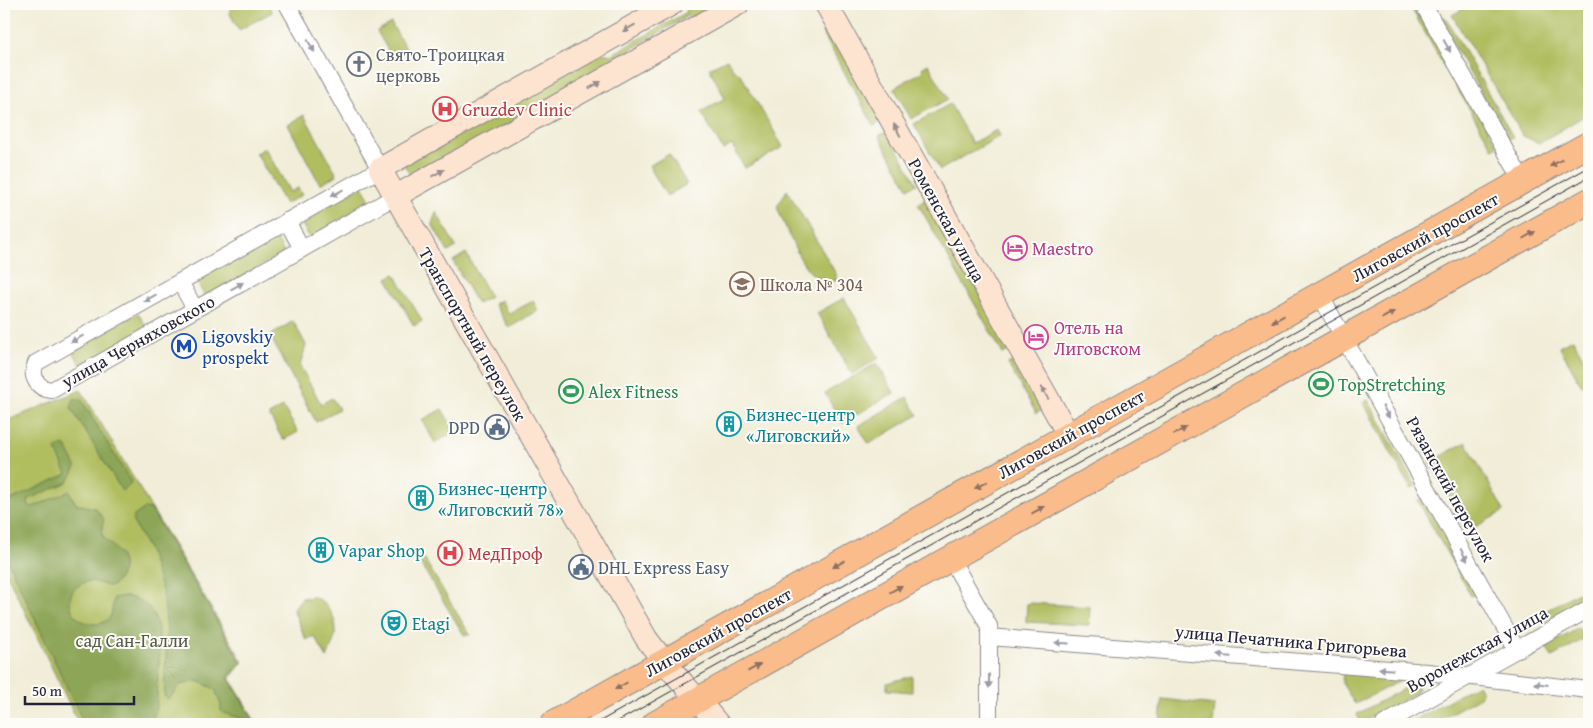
<svg xmlns="http://www.w3.org/2000/svg" width="1593" height="728" font-family="'Gentium Book Plus',serif">
	<style>
		.green { fill: #b1be60; stroke: #6a704e }
		.forest { fill: #8ca556; stroke: #576448 }
		.lines { fill: none; stroke-linecap: round; stroke-linejoin: round }
		.street-casing { stroke: #8a888a; stroke-width: 18 }
		.secondary-casing { stroke: #8a888a; stroke-width: 24 }
		.primary-casing { stroke: #8a888a; stroke-width: 27 }
		.street { stroke: #fff; stroke-width: 16 }
		.secondary { stroke: #fde4d1; stroke-width: 22 }
		.primary { stroke: #fabc8b; stroke-width: 25 }
		.tram { stroke: #22223b; stroke-width: 1 }
		.oneway { fill: #9a8d8e }
		.oneway2 { fill: #9c9ca7 }
		.oneway3 { fill: #8e6f63 }
		.labels { text-anchor: middle; dominant-baseline: central; stroke-width: 4; stroke-linejoin: round; paint-order: stroke }
		.worship-label { font-size: 18px; fill: #5b616d; stroke: #fdfcf7; text-anchor: start }
		.health-label { font-size: 18px; fill: #be3a42; stroke: #fdfcf7; text-anchor: start }
		.street-label { font-size: 18px; fill: #22223b; stroke: #fdfcf7 }
		.hotel-label { font-size: 18px; fill: #b23c85; stroke: #fdfcf7; text-anchor: start }
		.education-label { font-size: 18px; fill: #785e54; stroke: #fdfcf7; text-anchor: start }
		.transit-label { font-size: 18px; fill: #164399; stroke: #fdfcf7; text-anchor: start }
		.leisure-label { font-size: 18px; fill: #27864d; stroke: #fdfcf7; text-anchor: start }
		.culture-label { font-size: 18px; fill: #0d838f; stroke: #fdfcf7; text-anchor: start }
		.service-label { font-size: 18px; fill: #4e5e75; stroke: #fdfcf7; text-anchor: end }
		.park-label { font-size: 18px; fill: #545948; stroke: #fdfcf7 }
	</style>
	<rect width="100%" height="100%" fill="#fdfcf7"/>
	<filter id="ink" filterUnits="userSpaceOnUse"><feTurbulence type="fractalNoise" baseFrequency=".02" numOctaves="2"/><feDisplacementMap in="SourceGraphic" scale="10" xChannelSelector="R" yChannelSelector="G"/><feConvolveMatrix kernelMatrix="1 2 1 2 8 2 1 2 1" color-interpolation-filters="sRGB"/></filter>
	<filter id="wash" filterUnits="userSpaceOnUse"><feTurbulence type="fractalNoise" baseFrequency=".0096" numOctaves="4" result="noise"/><feDisplacementMap in="SourceGraphic" scale="20" xChannelSelector="R" yChannelSelector="G"/><feGaussianBlur stdDeviation="1.12" result="paint"/><feColorMatrix in="noise" values="0 0 0 0 0 0 0 0 0 0 0 0 0 0 0 0 0 1.4 0 .05"/><feComposite in="paint" operator="in"/></filter>
	<g filter="url(#wash)">
		<rect width="100%" height="100%" fill="#f1edd8"/>
		<g class="green">
			<path d="M231,4H268L272,12L239,30L230,14Z"/>
			<path d="M686,4H722L696,18L688,16L613,60L611,68L413,180L403,163L602,53L611,55L687,12Z"/>
			<path d="M1409,4H1415L1450,65L1445,68Z"/>
			<path d="M1472,4H1589V113L1539,143L1523,136L1452,15Z"/>
			<path d="M1445,17L1513,137L1508,140L1439,19Z"/>
			<path d="M391,23L407,50L393,59L377,31Z"/>
			<path d="M830,27L882,121L874,126L822,32Z"/>
			<path d="M727,59L732,68L741,75L783,147L745,168L732,145L723,150L701,112L725,98L709,68Z"/>
			<path d="M928,64L948,99L911,119L894,88L923,71L922,68Z"/>
			<path d="M1455,73L1498,146L1493,149L1450,76Z"/>
			<path d="M950,104L972,143L997,130L1000,136L940,170L914,124Z"/>
			<path d="M304,115L337,175L320,184L288,125Z"/>
			<path d="M887,131L917,184L908,188L879,136Z"/>
			<path d="M265,148L290,192L298,188L302,195L285,204L256,153Z"/>
			<path d="M669,154L687,184L667,196L649,166Z"/>
			<path d="M362,186L371,202L310,238L300,221Z"/>
			<path d="M787,190L836,274V281C809,283 801,260 791,239C787,229 781,218 777,207Z"/>
			<path d="M927,199L1011,349L1003,354L918,204Z"/>
			<path d="M436,212L456,247L448,252L432,224Z"/>
			<path d="M275,236L284,253L205,297L196,280Z"/>
			<path d="M466,253L490,297L477,304L453,261Z"/>
			<path d="M395,274L422,321L414,326L387,278Z"/>
			<path d="M844,298L879,358L852,374L817,313Z"/>
			<path d="M501,300L509,314L533,301L538,310L509,328L494,304Z"/>
			<path d="M138,313L148,330L82,367L72,350Z"/>
			<path d="M293,321L306,345L300,366L321,404L332,398L339,409L316,422L270,336Z"/>
			<path d="M1573,339L1589,369V382L1582,386L1559,346Z"/>
			<path d="M1017,359L1045,409L1036,413L1008,364Z"/>
			<path d="M877,363L894,393L842,423L825,393Z"/>
			<path d="M81,390L243,662L230,678L256,723L253,724H79L4,568V422Z"/>
			<path d="M907,397L918,415L869,444L858,426Z"/>
			<path d="M1368,400L1416,486L1411,489L1363,402Z"/>
			<path d="M283,407L298,432L283,440L269,415Z"/>
			<path d="M442,409L455,431L435,443L422,420Z"/>
			<path d="M1466,442L1504,511L1468,531L1448,495L1456,490L1452,484L1444,488L1430,462Z"/>
			<path d="M1423,498L1476,594L1471,596L1418,501Z"/>
			<path d="M417,547L470,635H464L414,553Z"/>
			<path d="M1589,586V596L1541,623L1537,616Z"/>
			<path d="M314,597C323,601 326,605 331,613C341,628 333,642 327,658L314,636L306,640L293,609L302,598Z"/>
			<path d="M1030,603L1090,607L1089,625L1026,622L1027,604Z"/>
			<path d="M1579,628L1584,639L1552,657L1546,647Z"/>
			<path d="M1343,672L1407,677L1355,704L1342,683Z"/>
			<path d="M912,676V692L887,690V683Z"/>
			<path d="M1416,682L1418,688L1414,694L1361,723L1357,714Z"/>
			<path d="M1478,684L1482,693L1480,697L1431,724H1407Z"/>
			<path d="M1162,699L1215,705L1213,724H1160Z"/>
		</g>
		<g class="forest">
			<path d="M74,399H81L131,482L128,487L122,491L71,408Z"/>
			<path d="M63,445L66,446L76,467L68,482L29,499L28,504L31,507L38,505L69,491L76,504L95,508L104,519L102,528L103,537C121,554 133,564 113,586C103,587 96,579 86,582C59,590 69,625 96,624C101,624 107,621 110,617C113,612 112,605 114,598C123,596 128,596 136,599C165,610 160,651 158,675C157,692 158,708 151,724H84L4,553V503L67,474L56,450Z"/>
			<path d="M145,508L151,509L241,662L228,678L255,722L223,713L221,710V705L215,689L198,681L180,685L170,698L167,699L164,696L167,629L163,593L148,549L133,522L134,516Z"/>
		</g>
	</g>
	<g filter="url(#ink)">
		<g class="lines">
			<defs>
				<g id="street">
					<path d="M287,4L380,169L36,363C30,376 37,389 52,390L396,196"/>
					<path d="M1423,4L1523,182"/>
					<path d="M287,221L302,249"/>
					<path d="M180,282L195,309"/>
					<path d="M1320,295L1517,650"/>
					<path d="M951,559L989,626V724"/>
					<path d="M989,637L1427,672L1589,690"/>
					<path d="M1384,724L1589,609"/>
				</g>
				<g id="secondary">
					<path d="M672,4L380,169L646,638C668,669 695,695 718,724"/>
					<path d="M826,4L1069,436"/>
					<path d="M396,196L738,4"/>
				</g>
				<g id="primary">
					<path d="M553,724L1589,144"/>
					<path d="M655,724L1589,201"/>
				</g>
			</defs>
			<use href="#street" class="street-casing"/>
			<use href="#secondary" class="secondary-casing"/>
			<use href="#primary" class="primary-casing"/>
			<use href="#street" class="street"/>
			<use href="#secondary" class="secondary"/>
			<use href="#primary" class="primary"/>
			<g class="tram">
				<path d="M595,724L1589,167"/>
				<path d="M613,724L1589,177"/>
			</g>
		</g>
		<defs><path id="oneway-solid" d="M-6-.8H1V-3.2L6.5 0L1 3.2V.8H-6Z" transform="scale(1.25)"/></defs>
		<g class="oneway">
			<use href="#oneway-solid" transform="translate(629 28) rotate(151)"/>
			<use href="#oneway-solid" transform="translate(595 85) rotate(-29)"/>
			<use href="#oneway-solid" transform="translate(897 130) rotate(-119)"/>
			<use href="#oneway-solid" transform="translate(438 173) rotate(-29)"/>
			<use href="#oneway-solid" transform="translate(1045 393) rotate(-119)"/>
		</g>
		<g class="oneway2">
			<use href="#oneway-solid" transform="translate(311 46) rotate(61)"/>
			<use href="#oneway-solid" transform="translate(1447 46) rotate(61)"/>
			<use href="#oneway-solid" transform="translate(337 193) rotate(151)"/>
			<use href="#oneway-solid" transform="translate(237 286) rotate(-29)"/>
			<use href="#oneway-solid" transform="translate(150 298) rotate(151)"/>
			<use href="#oneway-solid" transform="translate(77 339) rotate(151)"/>
			<use href="#oneway-solid" transform="translate(1386 412) rotate(61)"/>
			<use href="#oneway-solid" transform="translate(1464 555) rotate(61)"/>
			<use href="#oneway-solid" transform="translate(1062 643) rotate(-176)"/>
			<use href="#oneway-solid" transform="translate(1224 656) rotate(-175)"/>
			<use href="#oneway-solid" transform="translate(1386 669) rotate(-175)"/>
			<use href="#oneway-solid" transform="translate(989 681) rotate(90)"/>
			<use href="#oneway-solid" transform="translate(1541 684) rotate(-173)"/>
		</g>
		<g class="oneway3">
			<use href="#oneway-solid" transform="translate(1556 163) rotate(150)"/>
			<use href="#oneway-solid" transform="translate(1529 235) rotate(-30)"/>
			<use href="#oneway-solid" transform="translate(1388 315) rotate(-29)"/>
			<use href="#oneway-solid" transform="translate(1278 319) rotate(151)"/>
			<use href="#oneway-solid" transform="translate(1180 431) rotate(-29)"/>
			<use href="#oneway-solid" transform="translate(981 485) rotate(151)"/>
			<use href="#oneway-solid" transform="translate(1038 510) rotate(-29)"/>
			<use href="#oneway-solid" transform="translate(839 564) rotate(151)"/>
			<use href="#oneway-solid" transform="translate(896 589) rotate(-29)"/>
			<use href="#oneway-solid" transform="translate(754 668) rotate(-29)"/>
			<use href="#oneway-solid" transform="translate(621 686) rotate(150)"/>
		</g>
	</g>
	<defs>
		<symbol id="church-ring" viewBox="-11 -11 22 22"><circle r="9.5" fill="#fdfcf7" stroke="#6b7280" stroke-width="1.5"/><path d="M-1.2-6h2.4v3.5h3.3v2.4h-3.3V6h-2.4V-.1h-3.3v-2.4h3.3Z" fill="#6b7280"/></symbol>
		<symbol id="hospital-ring" viewBox="-11 -11 22 22"><circle r="9.5" fill="#fdfcf7" stroke="#e0444e" stroke-width="1.5"/><path d="M-5-5h3v3.5h4V-5h3V5h-3V1.5h-4V5h-3Z" fill="#e0444e"/></symbol>
		<symbol id="hotel-ring" viewBox="-11 -11 22 22"><circle r="9.5" fill="#fdfcf7" stroke="#d1479c" stroke-width="1.5"/><path d="M-6-4.5h1.5V1H6V5H4.5V3h-9V5H-6ZM-4 0a1.8 1.8 0 1 1 3.6 0ZM.5 0V-2.5h3Q6-2.5 6 0Z" fill="#d1479c"/></symbol>
		<symbol id="school-ring" viewBox="-11 -11 22 22"><circle r="9.5" fill="#fdfcf7" stroke="#8d6e63" stroke-width="1.5"/><path d="M0-5L7-2L0 1L-7-2ZM-4 1L0 2.5L4 1V4Q0 6-4 4Z" fill="#8d6e63"/></symbol>
		<symbol id="metro-ring" viewBox="-11 -11 22 22"><circle r="9.5" fill="#fdfcf7" stroke="#1a4fb4" stroke-width="1.5"/><path d="M-5.5 5V-5H-3L0 0L3-5H5.5V5H3V-.5L0 4L-3-.5V5Z" fill="#1a4fb4"/></symbol>
		<symbol id="stadium-ring" viewBox="-11 -11 22 22"><circle r="9.5" fill="#fdfcf7" stroke="#2e9e5b" stroke-width="1.5"/><path d="M0-5a6.5 5 0 1 0 0 10a6.5 5 0 1 0 0-10ZM-3.5-1.8h7v3.6h-7Z" fill="#2e9e5b"/></symbol>
		<symbol id="building-ring" viewBox="-11 -11 22 22"><circle r="9.5" fill="#fdfcf7" stroke="#0f9aa8" stroke-width="1.5"/><path d="M-4-6H4V6H1V3H-1V6H-4ZM-2.5-4.3h1.7v1.8h-1.7ZM.8-4.3h1.7v1.8H.8ZM-2.5-1h1.7V.8h-1.7ZM.8-1h1.7V.8H.8Z" fill="#0f9aa8"/></symbol>
		<symbol id="civic-ring" viewBox="-11 -11 22 22"><circle r="9.5" fill="#fdfcf7" stroke="#5c6f8a" stroke-width="1.5"/><path d="M-.6-6.5H3V-4.5H.6V-3L4-1V1h2V6H-6V1h2V-1L-.6-3ZM-1.2 2.5V6h2.4V2.5Z" fill="#5c6f8a"/></symbol>
		<symbol id="theatre-ring" viewBox="-11 -11 22 22"><circle r="9.5" fill="#fdfcf7" stroke="#0f9aa8" stroke-width="1.5"/><path d="M-5-5.5Q0-4 5-5.5V0Q5 5 0 6Q-5 5-5 0ZM-3.3-2.5H-1v1.5H-3.3ZM1-2.5H3.3v1.5H1ZM-2.8 1Q0 5.5 2.8 1Z" fill="#0f9aa8"/></symbol>
	</defs>
	<g fill-rule="evenodd">
		<use href="#church-ring" x="345" y="50" width="28" height="28"/>
		<use href="#hospital-ring" x="431" y="95" width="28" height="28"/>
		<use href="#hotel-ring" x="1001" y="234" width="28" height="28"/>
		<use href="#school-ring" x="728" y="270" width="28" height="28"/>
		<use href="#hotel-ring" x="1022" y="323" width="28" height="28"/>
		<use href="#metro-ring" x="170" y="332" width="28" height="28"/>
		<use href="#stadium-ring" x="1307" y="370" width="28" height="28"/>
		<use href="#stadium-ring" x="557" y="377" width="28" height="28"/>
		<use href="#building-ring" x="715" y="410" width="28" height="28"/>
		<use href="#civic-ring" x="483" y="413" width="28" height="28"/>
		<use href="#building-ring" x="407" y="484" width="28" height="28"/>
		<use href="#building-ring" x="307" y="536" width="28" height="28"/>
		<use href="#hospital-ring" x="436" y="539" width="28" height="28"/>
		<use href="#civic-ring" x="567" y="553" width="28" height="28"/>
		<use href="#theatre-ring" x="380" y="609" width="28" height="28"/>
	</g>
	<g class="labels">
		<g class="worship-label">
			<text x="376" y="54">Свято-Троицкая<tspan x="376" dy="21">церковь</tspan></text>
		</g>
		<g class="health-label">
			<text x="462" y="109">Gruzdev Clinic</text>
			<text x="468" y="553">МедПроф</text>
		</g>
		<g class="street-label">
			<text transform="translate(947 220) rotate(61)">Роменская улица</text>
			<text transform="translate(1425 237) rotate(-29)">Лиговский проспект</text>
			<text transform="translate(473 334) rotate(60)">Транспортный переулок</text>
			<text transform="translate(138 341) rotate(-29)">улица Черняховского</text>
			<text transform="translate(1071 434) rotate(-29)">Лиговский проспект</text>
			<text transform="translate(1451 489) rotate(61)">Рязанский переулок</text>
			<text transform="translate(718 632) rotate(-29)">Лиговский проспект</text>
			<text transform="translate(1291 641) rotate(5)">улица Печатника Григорьева</text>
			<text transform="translate(1477 649) rotate(-29)">Воронежская улица</text>
		</g>
		<g class="hotel-label">
			<text x="1032" y="248">Maestro</text>
			<text x="1054" y="327">Отель на<tspan x="1054" dy="21">Лиговском</tspan></text>
		</g>
		<g class="education-label">
			<text x="760" y="284">Школа № 304</text>
		</g>
		<g class="transit-label">
			<text x="202" y="336">Ligovskiy<tspan x="202" dy="21">prospekt</tspan></text>
		</g>
		<g class="leisure-label">
			<text x="1338" y="384">TopStretching</text>
			<text x="588" y="391">Alex Fitness</text>
		</g>
		<g class="culture-label">
			<text x="746" y="414">Бизнес-центр<tspan x="746" dy="21">«Лиговский»</tspan></text>
			<text x="438" y="488">Бизнес-центр<tspan x="438" dy="21">«Лиговский 78»</tspan></text>
			<text x="338" y="550">Vapar Shop</text>
			<text x="412" y="623">Etagi</text>
		</g>
		<g class="service-label">
			<text x="480" y="427">DPD</text>
			<text x="598" y="567" text-anchor="start">DHL Express Easy</text>
		</g>
		<g class="park-label">
			<text x="132" y="640">сад Сан-Галли</text>
		</g>
	</g>
	<rect width="1593" height="728" fill="none" stroke="#fdfcf7" stroke-width="20"/>
	<path d="M25 696v8h109v-8" fill="none" stroke="#22223b" stroke-width="2.5"/>
	<text x="32" y="696" font-size="15" fill="#22223b" stroke="#fdfcf7" stroke-width="4" paint-order="stroke">50 m</text>
</svg>
